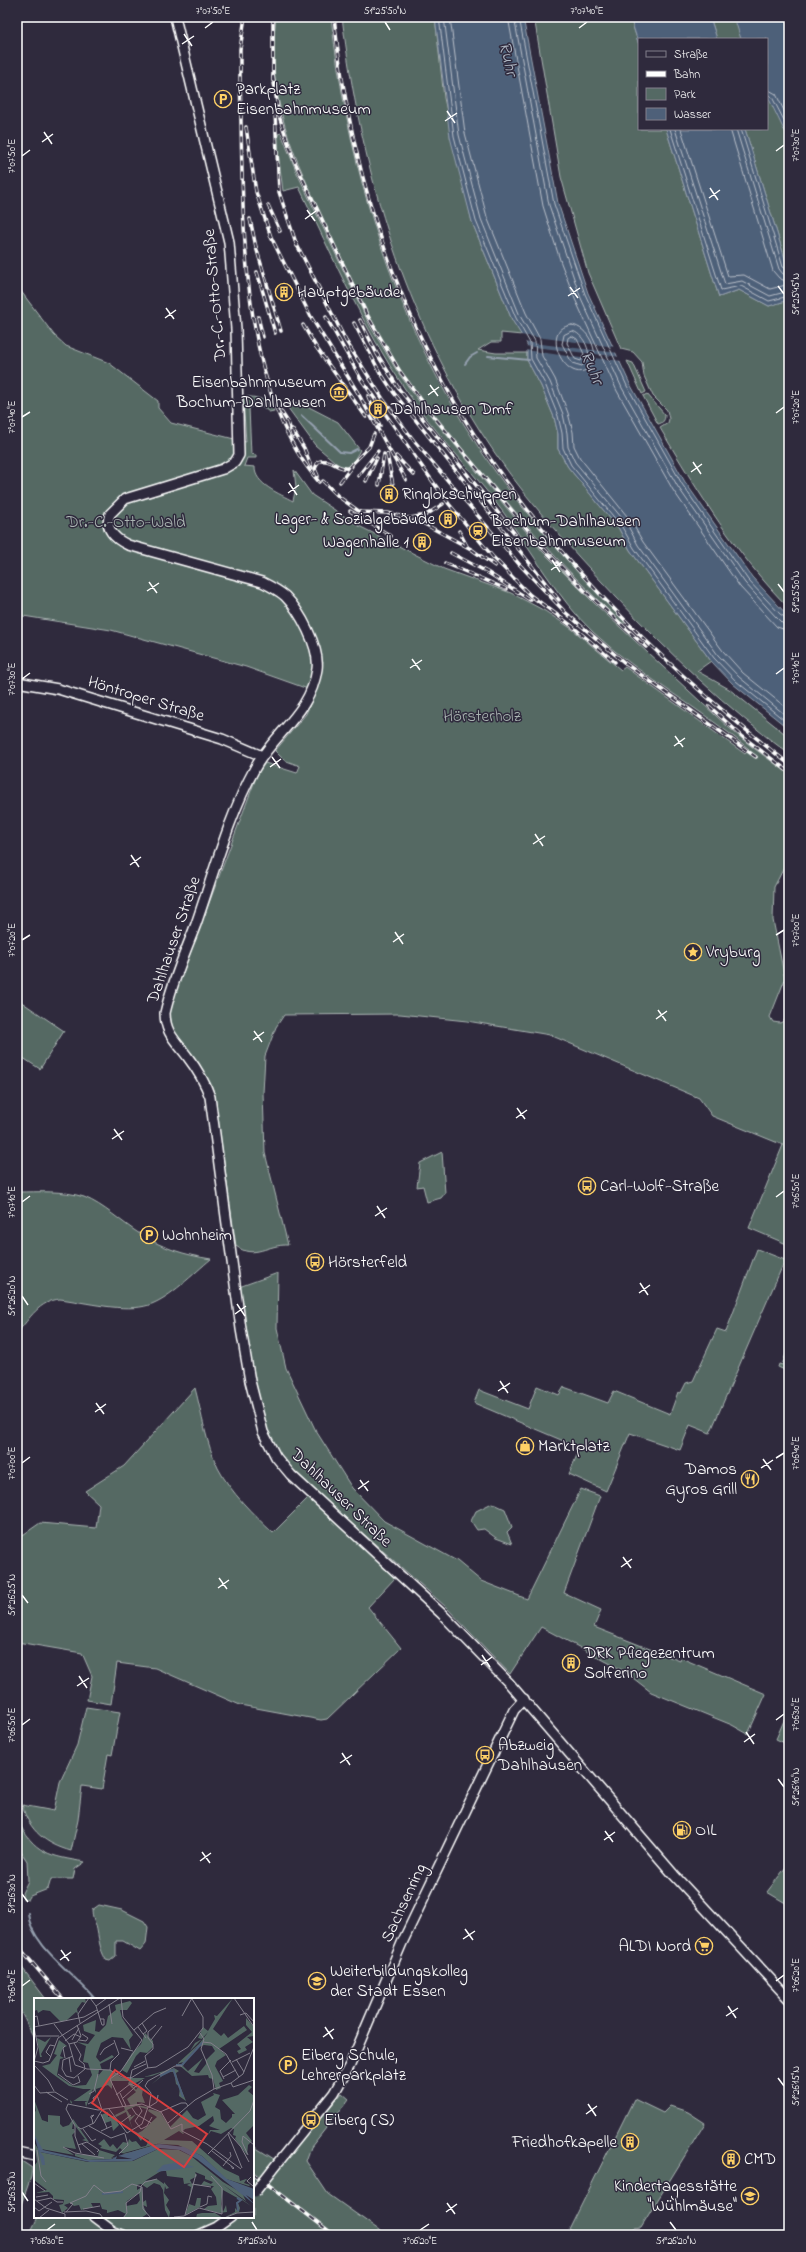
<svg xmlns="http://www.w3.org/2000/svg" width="806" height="2252" font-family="'Indie Flower',sans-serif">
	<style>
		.green { fill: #546964; stroke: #aab4b2 }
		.water { fill: #4e6079; stroke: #95a0af }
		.pier { fill: #2f2a3d }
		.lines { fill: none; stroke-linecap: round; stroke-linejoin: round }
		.shore { stroke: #b8bfc9; stroke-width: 1 }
		.stream { stroke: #95a0af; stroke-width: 2 }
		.minor-casing { stroke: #fff; stroke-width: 12 }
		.minor { stroke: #2f2a3d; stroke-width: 9 }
		.rail-casing { stroke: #fff; stroke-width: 3.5 }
		.rail { stroke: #2f2a3d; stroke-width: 2; stroke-dasharray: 6; stroke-linecap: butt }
		.minor-bridge-casing { stroke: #fff; stroke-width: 12; stroke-linecap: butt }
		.minor-bridge { stroke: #2f2a3d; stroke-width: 9 }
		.ticks { fill: none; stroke: #fff; stroke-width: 1.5 }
		.labels { text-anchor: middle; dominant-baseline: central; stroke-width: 3; stroke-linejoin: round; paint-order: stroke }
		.poi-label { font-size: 17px; fill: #fff; stroke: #2f2a3d; text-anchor: start }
		.street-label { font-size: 17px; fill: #fff; stroke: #2f2a3d }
		.park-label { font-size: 17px; fill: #aab4b2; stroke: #2f2a3d }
		.water-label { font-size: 18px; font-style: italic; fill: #afb7c3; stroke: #2f2a3d }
		.inset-river { fill: none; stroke: #4e6079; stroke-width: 2 }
		.inset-road { fill: none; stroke: #827f8b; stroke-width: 1 }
		.view { fill: #da3e3e; fill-opacity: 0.15; stroke: #da3e3e; stroke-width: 2 }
		.inset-edge { fill: none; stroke: #fff; stroke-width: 2 }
		.neatline { fill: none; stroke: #fff; stroke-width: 1.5 }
		.ticks-label { font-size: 10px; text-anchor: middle; fill: #fff }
	</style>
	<rect width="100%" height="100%" fill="#2f2a3d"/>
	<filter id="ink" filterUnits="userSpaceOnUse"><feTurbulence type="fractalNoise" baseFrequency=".025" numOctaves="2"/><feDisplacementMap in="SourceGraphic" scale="8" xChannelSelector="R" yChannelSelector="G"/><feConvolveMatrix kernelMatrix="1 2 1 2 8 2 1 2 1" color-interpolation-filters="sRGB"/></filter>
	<g filter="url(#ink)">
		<g class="green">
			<path d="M276,17H331C348,164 390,308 470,434C513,503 570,564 626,623H622C563,569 513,510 462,448C437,417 410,387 390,353C366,313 347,269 327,227C294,156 265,99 276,17Z"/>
			<path d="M342,17H435L444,98L472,222L512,320L522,335L501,333V342H491L478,350L496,353H527V360L541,386L554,417L558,434V449L568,467L619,529L630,550L711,661L697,671L729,689L789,737V754C727,708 670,654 617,598C567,545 518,491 479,429C400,304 360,162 342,17Z"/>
			<path d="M534,17H630L639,45V129H666L719,297L739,290L769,306L789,300V608C737,556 698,492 660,428L668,423L669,419L667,410L653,396L644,376L642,362L633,352L621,349L588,273L561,177Z"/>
			<path d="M710,17H789V272L745,129H767V39H717Z"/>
			<path d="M281,133L297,173L370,326L397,371L418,400L542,551L594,603L728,727L751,746L789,774V858L774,887L773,920L785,979L770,1017L773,1022L780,1023L789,1018V1245L749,1228L783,1145L712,1116L699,1098L550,1035L467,1021L400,1014L284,1015L276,1027L265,1056L263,1093L265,1153L288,1245C268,1244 254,1260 236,1246L214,1093L199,1063L171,1027L170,1007L257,775L265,763L297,773L300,766L284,760L275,751L306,714L315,692L323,662L313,651L314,664L308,689L246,667L111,630L17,615V286L54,335L66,346L109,363L158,401V408L171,423L246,442L243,397C257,396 267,399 274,411L269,412L258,403L249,408L251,454L256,455V458H247L244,466L255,467C254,484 280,494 293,501L296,487L294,470L312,495L359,526L444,569L511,593L545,611L572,629L621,670L625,667L745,754L749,749C699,707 641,677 593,632C556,597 533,552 503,512C472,470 434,432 405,389C362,326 332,255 299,187L283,191L278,152V134Z"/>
			<path d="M627,361L633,363L646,392L642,394Z"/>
			<path d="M647,394L665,415C665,420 663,423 658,424L643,396Z"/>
			<path d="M293,402L307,406L338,422L360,450L353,462L347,467H341L315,445L288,408L289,403Z"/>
			<path d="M17,999L64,1031L40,1069L17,1054Z"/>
			<path d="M442,1152L445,1193L441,1198L427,1202L423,1186L417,1187L420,1163Z"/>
			<path d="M17,1192C39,1192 62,1190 84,1197C104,1205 121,1222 140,1234C162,1248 185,1255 211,1259C194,1273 170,1298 149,1305C125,1313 85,1302 60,1299C39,1301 30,1318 17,1333Z"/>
			<path d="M757,1249L785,1260L710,1433L690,1425L680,1450L630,1433L606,1491L569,1474L580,1448L474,1403L479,1390L528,1409L537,1386L559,1395L564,1387L608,1403L614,1391L670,1414L678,1392L681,1393L686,1383L693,1381L717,1329L726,1332Z"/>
			<path d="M278,1273L277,1328L286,1368L316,1431L352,1488L384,1521L457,1561L481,1581L527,1599L581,1489L600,1496L564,1593L601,1610L594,1627L680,1661L681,1658L766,1694L748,1734L732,1725L651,1692L624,1671L541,1627L510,1674L446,1607L303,1480C292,1470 282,1460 275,1448C253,1406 246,1334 239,1287Z"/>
			<path d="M789,1352V1372L778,1367L779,1364L782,1365L786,1354Z"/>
			<path d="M195,1388C202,1415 206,1443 218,1468C231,1493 253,1514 273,1533L309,1497L395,1578L368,1607L401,1648L327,1719L321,1720L240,1705L155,1668L117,1663L111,1704L87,1700L92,1676L82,1653L17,1642V1539L40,1523L96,1528L99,1504L85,1491L124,1466Z"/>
			<path d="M492,1503L505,1509L512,1527L507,1532L512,1544L496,1538L484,1529L477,1530L471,1521L476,1511Z"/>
			<path d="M86,1707L120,1712L112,1755L108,1754L102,1789L82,1786L78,1820L71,1851C46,1844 29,1831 22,1805L54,1811L60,1782L77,1745Z"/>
			<path d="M789,1709V1745L776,1739Z"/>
			<path d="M17,1819C34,1854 50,1856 85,1862L75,1869L73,1879H51L48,1889L30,1896L28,1900L23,1899L22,1893L28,1881L27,1861L17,1846Z"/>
			<path d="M789,1863V1905L767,1892Z"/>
			<path d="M99,1905L122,1910L144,1921L148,1927L146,1944L140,1951L123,1941H116V1956L110,1961L106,1960C99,1948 99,1938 96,1925C94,1920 92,1916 92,1910Z"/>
			<path d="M17,1961L46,1999H35V2040L17,2004Z"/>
			<path d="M342,2093L349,2099L311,2147L306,2161L328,2194L386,2235H29L38,2217H253V2146L282,2164Z"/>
			<path d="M634,2099L663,2113L670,2106L688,2112L705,2123L641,2227L634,2228L630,2235H578L569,2230Z"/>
			<path d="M17,2158L32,2168L31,2177L17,2216Z"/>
		</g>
		<g class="water">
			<path d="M435,17H523L558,203L588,293L630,384L685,482L752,577L789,617V729L733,684L711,661L630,550L619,529L568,467L558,449V434L554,417L541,386L527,360V344L512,320L472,222L450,137Z"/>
			<path d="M630,17H710L717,39H639V45Z"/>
			<path d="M734,17H789V136L784,130L767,95V39H741Z"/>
			<path d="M666,129H745L789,272V300L769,306L739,290L719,297Z"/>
		</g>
		<g class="pier">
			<path d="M520,335L616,347L619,353L523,342Z"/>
			<path d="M525,346L621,357L623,361L583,357L581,358L525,350Z"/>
		</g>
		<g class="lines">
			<g class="shore">
				<path d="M439,17L454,136L476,221L516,318L530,343L531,359L545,384L558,416L562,433L563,448L571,465L622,527L634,548L714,658L736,681L789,724"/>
				<path d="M444,17L459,135L481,219L520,316L535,341L536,358L550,382L563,414L567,433L568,447L575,462L627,524L638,545L718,655L739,677L789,718"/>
				<path d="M450,17L465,133L487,217L526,313L540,339L542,356L555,379L568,413L573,432L574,446L580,458L631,521L643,542L723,651L743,673L789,710"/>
				<path d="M508,17L543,206L561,263L575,299L617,391L673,490L740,587L777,627L789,631"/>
				<path d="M514,17L549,205L580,296L622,388L678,487L745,583L776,617L783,624L789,625"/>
				<path d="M519,17L554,204L585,294L627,386L682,484L748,580L780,614L789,620"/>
				<path d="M767,89L776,94L789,121"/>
				<path d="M767,94L772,97L789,130"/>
				<path d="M670,129L721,290L741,286L769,301L789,296"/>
				<path d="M675,129L725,284L742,281L770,296L789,291"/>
				<path d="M681,129L728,276L744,275L770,289L786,285L787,282L779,278L773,271L730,129"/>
				<path d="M736,129L779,269L783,274L789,275"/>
				<path d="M741,129L783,267L789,270"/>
				<path d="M572,325C588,327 600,352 592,365C569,392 536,328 572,325Z"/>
				<path d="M572,331C583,333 591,351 588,360L582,366L572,363L562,344L564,335Z"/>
				<path d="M572,336L577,339L584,354L581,361L575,359L567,343L568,338Z"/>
			</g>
			<g class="stream">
				<path d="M488,356L529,360"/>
				<path d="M465,364L470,357L477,353"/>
				<path d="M302,416L340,452L349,453L357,449"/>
				<path d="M28,1913C30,1945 76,1975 95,1999"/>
			</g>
			<defs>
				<g id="minor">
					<path d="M175,17L229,242L236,329L239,455L235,462L223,469L125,499L110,514C104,529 115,539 128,545L262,582C270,586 278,590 285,596C300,611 320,648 317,669C311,713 274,733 255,768C230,813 213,875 196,924C185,953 172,982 165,1013C165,1033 176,1041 187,1056C197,1069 205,1082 210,1097L241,1329L250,1381L263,1432L276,1457L291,1475L442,1614L509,1683L674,1875L789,1999"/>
					<path d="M17,682L58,689L222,739L262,756"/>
					<path d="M17,2152L35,2156"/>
					<path d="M272,2170L334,2093L350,2065L402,1943L514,1710L524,1699"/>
					<path d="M94,2217L114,2232L123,2235"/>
					<path d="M199,2235L217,2227L231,2217"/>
				</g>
			</defs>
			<use href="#minor" class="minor-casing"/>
			<use href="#minor" class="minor"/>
			<defs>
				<g id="rail">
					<path d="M245,17L240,49V75C244,199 234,385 319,482"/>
					<path d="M273,17V81"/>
					<path d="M334,17C348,152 387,285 455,403C536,543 662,666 789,764"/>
					<path d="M273,76L279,116L294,160L366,313L399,370L430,412L543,548L584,590L646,647"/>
					<path d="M275,113L279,192L297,246"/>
					<path d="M246,127L256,192L271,237L311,317L358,393L406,480"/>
					<path d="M268,205L280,231"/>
					<path d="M250,219L256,247L281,331"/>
					<path d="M295,241L346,341L383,399L415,442L519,564L565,612L626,664L756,757"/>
					<path d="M257,272L275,333"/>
					<path d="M258,317L263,337"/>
					<path d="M326,317L361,379L423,468L449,504L493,557L530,595L572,626L615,662"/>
					<path d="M360,320L377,354L399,389L515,534"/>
					<path d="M354,323L378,369L394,393L559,600"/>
					<path d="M303,325L316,347L366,417"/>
					<path d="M368,396L380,426"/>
					<path d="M280,410L288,422L293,437"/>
					<path d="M292,429L304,448L312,468"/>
					<path d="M387,454L393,485"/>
					<path d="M396,456L414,475"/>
					<path d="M318,476L315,469L318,462C331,457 337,470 348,468L369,447L374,434"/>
					<path d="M358,476L378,451"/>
					<path d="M323,481L339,497L360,512L388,513L419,521L471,549L495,566"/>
					<path d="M366,481L377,458"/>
					<path d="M340,482L352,466"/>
					<path d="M379,485L384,454"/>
					<path d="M350,511L391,536"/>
					<path d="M410,518L426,515L443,504"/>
					<path d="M459,531L467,546"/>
					<path d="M451,553L487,572L530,600"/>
					<path d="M445,563L506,589"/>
					<path d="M709,706L743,737L789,772"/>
					<path d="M17,1945L63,1999"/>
					<path d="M253,2173L334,2235"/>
				</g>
			</defs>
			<use href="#rail" class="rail-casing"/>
			<use href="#rail" class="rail"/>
			<defs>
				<path id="minor-bridge" d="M255,2192L272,2170"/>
			</defs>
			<use href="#minor-bridge" class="minor-bridge-casing"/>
			<use href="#minor-bridge" class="minor-bridge"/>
		</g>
	</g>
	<path class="ticks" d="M385,22L390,30M205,28L213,22M579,28L587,22M184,34L192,46M182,44L194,36M447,111L455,123M445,121L457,113M44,132L52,144M42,142L53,134M776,151L784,145M22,156L30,150M710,188L718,200M709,198L720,190M307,210L315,221M305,219L316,211M778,286L784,294M570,287L578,298M568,296L580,288M166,308L174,319M165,318L176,310M430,385L438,396M428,395L439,387M776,413L784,407M22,417L30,412M693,462L701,474M691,472L702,464M289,483L297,495M288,493L299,485M552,560L560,572M551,570L562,562M149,582L157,593M778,584L784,592M147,591L159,583M412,659L420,670M410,668L422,660M776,674L784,668M22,679L30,673M675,736L683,747M674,746L685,738M272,757L280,768M270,767L281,759M535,834L543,846M533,844L545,836M131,855L139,867M130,865L141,857M395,932L403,944M776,935L784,930M22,940L30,935M393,942L404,934M658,1010L666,1021M656,1019L667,1011M254,1031L262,1042M253,1040L264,1032M517,1108L525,1119M516,1118L527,1110M114,1129L122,1140M112,1139L124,1131M776,1197L784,1191M22,1202L30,1196M377,1206L385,1218M375,1216L387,1208M640,1283L648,1295M639,1293L650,1285M22,1296L28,1305M237,1304L245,1316M235,1314L246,1306M500,1381L508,1393M498,1391L510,1383M96,1403L104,1414M95,1412L106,1404M776,1458L784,1453M763,1459L771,1470M22,1463L30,1457M761,1468L773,1460M360,1480L368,1491M358,1489L369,1481M623,1557L631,1568M621,1567L632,1559M219,1578L227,1589M218,1588L229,1580M22,1595L28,1603M482,1655L490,1667M481,1665L492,1657M79,1676L87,1688M77,1686L89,1678M776,1720L784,1714M22,1725L30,1719M746,1732L754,1744M744,1742L755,1734M342,1753L350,1765M340,1763L352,1755M778,1779L784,1787M605,1831L613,1842M604,1840L615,1832M202,1852L210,1863M200,1861L211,1853M22,1894L28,1902M465,1929L473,1940M463,1939L475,1931M61,1950L69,1961M60,1960L71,1952M776,1981L784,1975M22,1986L30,1980M728,2006L736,2018M726,2016L738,2008M325,2027L333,2039M323,2037L334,2029M778,2078L784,2086M588,2104L596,2116M586,2114L597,2106M22,2192L28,2201M447,2203L455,2214M446,2212L457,2204M252,2222L257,2230M670,2222L676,2230M47,2230L55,2224M420,2230L429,2224"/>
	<defs>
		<symbol id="parking-ring" viewBox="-11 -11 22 22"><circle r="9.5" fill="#2f2a3d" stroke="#ffd166" stroke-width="1.5"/><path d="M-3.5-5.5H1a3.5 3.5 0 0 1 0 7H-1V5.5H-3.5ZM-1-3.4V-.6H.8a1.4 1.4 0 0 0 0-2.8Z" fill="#ffd166"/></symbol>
		<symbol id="building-ring" viewBox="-11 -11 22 22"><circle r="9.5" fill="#2f2a3d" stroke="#ffd166" stroke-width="1.5"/><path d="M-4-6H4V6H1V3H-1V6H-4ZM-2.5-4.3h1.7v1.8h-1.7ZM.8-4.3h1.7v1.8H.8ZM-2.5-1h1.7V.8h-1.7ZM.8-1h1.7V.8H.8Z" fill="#ffd166"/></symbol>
		<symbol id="museum-ring" viewBox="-11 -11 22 22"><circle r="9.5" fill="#2f2a3d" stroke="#ffd166" stroke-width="1.5"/><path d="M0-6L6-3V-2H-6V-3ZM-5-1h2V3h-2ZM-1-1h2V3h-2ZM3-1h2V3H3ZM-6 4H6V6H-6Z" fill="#ffd166"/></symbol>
		<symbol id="station-ring" viewBox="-11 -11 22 22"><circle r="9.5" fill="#2f2a3d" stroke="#ffd166" stroke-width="1.5"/><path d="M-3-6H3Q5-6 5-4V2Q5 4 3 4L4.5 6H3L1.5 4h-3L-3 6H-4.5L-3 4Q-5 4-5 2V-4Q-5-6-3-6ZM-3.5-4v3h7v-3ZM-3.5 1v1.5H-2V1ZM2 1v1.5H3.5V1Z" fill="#ffd166"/></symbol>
		<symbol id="sight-ring" viewBox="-11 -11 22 22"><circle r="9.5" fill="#2f2a3d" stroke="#ffd166" stroke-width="1.5"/><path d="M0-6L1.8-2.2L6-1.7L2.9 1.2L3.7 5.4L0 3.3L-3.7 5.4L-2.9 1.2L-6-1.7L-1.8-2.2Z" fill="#ffd166"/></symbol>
		<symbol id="bus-ring" viewBox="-11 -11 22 22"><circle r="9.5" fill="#2f2a3d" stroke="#ffd166" stroke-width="1.5"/><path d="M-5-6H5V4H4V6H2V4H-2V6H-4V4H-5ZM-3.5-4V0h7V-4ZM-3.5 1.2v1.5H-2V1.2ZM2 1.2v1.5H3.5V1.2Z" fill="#ffd166"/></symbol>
		<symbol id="shop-ring" viewBox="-11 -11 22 22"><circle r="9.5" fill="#2f2a3d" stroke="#ffd166" stroke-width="1.5"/><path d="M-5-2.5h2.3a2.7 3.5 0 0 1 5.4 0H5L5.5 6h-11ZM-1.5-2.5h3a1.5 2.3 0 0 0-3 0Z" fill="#ffd166"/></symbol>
		<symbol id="restaurant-ring" viewBox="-11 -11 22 22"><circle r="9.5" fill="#2f2a3d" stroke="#ffd166" stroke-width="1.5"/><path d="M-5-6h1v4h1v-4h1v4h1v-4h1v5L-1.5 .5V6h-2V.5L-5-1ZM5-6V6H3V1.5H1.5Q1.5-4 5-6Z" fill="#ffd166"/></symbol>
		<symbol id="fuel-ring" viewBox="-11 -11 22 22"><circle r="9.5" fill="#2f2a3d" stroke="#ffd166" stroke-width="1.5"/><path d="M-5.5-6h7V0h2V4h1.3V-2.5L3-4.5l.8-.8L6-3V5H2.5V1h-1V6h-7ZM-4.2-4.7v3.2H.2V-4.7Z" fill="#ffd166"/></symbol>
		<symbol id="supermarket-ring" viewBox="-11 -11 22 22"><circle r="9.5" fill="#2f2a3d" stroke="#ffd166" stroke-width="1.5"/><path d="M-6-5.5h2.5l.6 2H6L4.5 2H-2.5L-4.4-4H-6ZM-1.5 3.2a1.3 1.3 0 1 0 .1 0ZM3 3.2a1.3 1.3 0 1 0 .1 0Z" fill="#ffd166"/></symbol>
		<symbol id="school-ring" viewBox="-11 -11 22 22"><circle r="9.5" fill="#2f2a3d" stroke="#ffd166" stroke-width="1.5"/><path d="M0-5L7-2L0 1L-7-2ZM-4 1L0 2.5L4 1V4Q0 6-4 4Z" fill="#ffd166"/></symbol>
	</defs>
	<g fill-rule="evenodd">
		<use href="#parking-ring" x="213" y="89" width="20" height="20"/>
		<use href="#building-ring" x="274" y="282" width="20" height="20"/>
		<use href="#museum-ring" x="329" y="382" width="20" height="20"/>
		<use href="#building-ring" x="368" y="399" width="20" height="20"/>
		<use href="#building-ring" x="379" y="484" width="20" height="20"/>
		<use href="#building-ring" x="438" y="509" width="20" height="20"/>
		<use href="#station-ring" x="468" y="521" width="20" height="20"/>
		<use href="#building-ring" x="412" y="532" width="20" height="20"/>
		<use href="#sight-ring" x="683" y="942" width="20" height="20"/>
		<use href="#bus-ring" x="577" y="1176" width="20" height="20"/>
		<use href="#parking-ring" x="139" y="1225" width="20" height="20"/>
		<use href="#bus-ring" x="305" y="1252" width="20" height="20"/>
		<use href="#shop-ring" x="515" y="1436" width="20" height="20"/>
		<use href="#restaurant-ring" x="740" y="1469" width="20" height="20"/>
		<use href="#building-ring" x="561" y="1653" width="20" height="20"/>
		<use href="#bus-ring" x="475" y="1745" width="20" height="20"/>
		<use href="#fuel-ring" x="672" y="1820" width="20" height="20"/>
		<use href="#supermarket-ring" x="694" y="1936" width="20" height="20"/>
		<use href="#school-ring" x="307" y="1971" width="20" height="20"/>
		<use href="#parking-ring" x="278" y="2055" width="20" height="20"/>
		<use href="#bus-ring" x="301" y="2110" width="20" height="20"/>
		<use href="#building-ring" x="620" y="2132" width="20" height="20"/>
		<use href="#building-ring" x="721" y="2149" width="20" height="20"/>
		<use href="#school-ring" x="740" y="2186" width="20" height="20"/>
	</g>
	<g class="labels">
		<g class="poi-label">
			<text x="236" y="89">Parkplatz<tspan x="236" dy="20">Eisenbahnmuseum</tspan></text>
			<text x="297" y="292">Hauptgebäude</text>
			<text x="326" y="382" text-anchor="end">Eisenbahnmuseum<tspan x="326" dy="20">Bochum-Dahlhausen</tspan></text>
			<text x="391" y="409">Dahlhausen Dmf</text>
			<text x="402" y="494">Ringlokschuppen</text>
			<text x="435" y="519" text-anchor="end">Lager- &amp; Sozialgebäude</text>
			<text x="491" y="521">Bochum-Dahlhausen<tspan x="491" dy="20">Eisenbahnmuseum</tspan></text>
			<text x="409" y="542" text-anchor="end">Wagenhalle 1</text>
			<text x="706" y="952">Vryburg</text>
			<text x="600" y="1186">Carl-Wolf-Straße</text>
			<text x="162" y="1235">Wohnheim</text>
			<text x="328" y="1262">Hörsterfeld</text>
			<text x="538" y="1446">Marktplatz</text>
			<text x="737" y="1469" text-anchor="end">Damos<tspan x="737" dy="20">Gyros Grill</tspan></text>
			<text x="584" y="1653">DRK Pflegezentrum<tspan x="584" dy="20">Solferino</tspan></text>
			<text x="498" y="1745">Abzweig<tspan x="498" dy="20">Dahlhausen</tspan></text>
			<text x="695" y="1830">OIL</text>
			<text x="691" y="1946" text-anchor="end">ALDI Nord</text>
			<text x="330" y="1971">Weiterbildungskolleg<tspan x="330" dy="20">der Stadt Essen</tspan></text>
			<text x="301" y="2055">Eiberg Schule,<tspan x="301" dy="20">Lehrerparkplatz</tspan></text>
			<text x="324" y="2120">Eiberg (S)</text>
			<text x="617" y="2142" text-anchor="end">Friedhofkapelle</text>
			<text x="744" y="2159">CMD</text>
			<text x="737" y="2186" text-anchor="end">Kindertagesstätte<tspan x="737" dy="20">"Wühlmäuse"</tspan></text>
		</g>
		<g class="street-label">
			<text transform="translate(215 295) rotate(-95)">Dr.-C.-Otto-Straße</text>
			<text transform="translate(146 699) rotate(17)">Höntroper Straße</text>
			<text transform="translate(174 940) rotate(-71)">Dahlhauser Straße</text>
			<text transform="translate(341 1498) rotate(44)">Dahlhauser Straße</text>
			<text transform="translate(404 1903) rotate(-65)">Sachsenring</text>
		</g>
		<g class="park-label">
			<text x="126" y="522">Dr.-C.-Otto-Wald</text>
			<text x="482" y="716">Hörsterholz</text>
		</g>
		<g class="water-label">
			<text transform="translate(507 59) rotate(77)">Ruhr</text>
			<text transform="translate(591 368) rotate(68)">Ruhr</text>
		</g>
	</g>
	<g transform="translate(34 1998)">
		<rect width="220" height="220" fill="#2f2a3d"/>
		<path d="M0,0H51L52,5L48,4L43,11L44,16L42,14L33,22L27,24L16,13L9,12L4,15L3,12L0,13ZM199,0L179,31L187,38L190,35L194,40L210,28L213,32L185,51L192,57L183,63L181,68L189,83L185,85L187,90L182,92L179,81L175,80L174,77L158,78L146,68L149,64L143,66L165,46L172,37L174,34L166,43L156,53L161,45L168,41L164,40L169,29L174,33L181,21L180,17L183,18ZM170,47L178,48L181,53L172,62V66L165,75L160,74L169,60L154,73L149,68L153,61L162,50ZM96,3L98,5L93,12H86L88,20L99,37L95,42L97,52L89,40L78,39L67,45L62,59L66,64L78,57L80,59L66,66L68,72H65L64,78L69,72H76L88,80H111L98,87L102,92L105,87L109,91L108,97L111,105L103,104V107L113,109V111L102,108L93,112L97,119L102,116L96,123L99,132L92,114L82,119L81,117L91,112L90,109L97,108L93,101L102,94L94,86L95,83H100H78V91L74,87L62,91V95L59,91L52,109L51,104L54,103H39L37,106L36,102L38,104L57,91H49L35,88L8,68L16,66L23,57L20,56L25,42L33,48L29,50L26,58L30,60L26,61L23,77L39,88L52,87L58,77L54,65L49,64L52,48L43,44L54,46L61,37L50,33L49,27L62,22L61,33L65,34L72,27L74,18L82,12L81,7ZM212,20L220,29V38L213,39L219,44L211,49L213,52L205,56L203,53L207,51L203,46L218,34L212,27ZM111,35L119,43V49L113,55L106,54L102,58L93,75L88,72L98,55L107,46ZM17,39L7,56L8,59H6L3,40L11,44ZM140,70L145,73L142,75L144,83L152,103L145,98L146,89L142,86L140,74H133L118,86L127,78L126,75L118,78L110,79ZM215,87L218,89L214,93L220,98V127L212,135L218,143L214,147L213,157L201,141L202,138L199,137L200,131L197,130L187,136L177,133L174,137L176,132H186L175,128L180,123L179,118L165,128L151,131L148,134L150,135L149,136L145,133L130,142L158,143L190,171L205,178L206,183L212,181L215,184L212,182L210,185L216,187L215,188L192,181L168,158L144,147L125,146L97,157L105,153L91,157L88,156L97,154L130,144L90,155H85L88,152L86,150L82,154L66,150L68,148L64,146L62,148L64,146L70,141L76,149L79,146L83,151L89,144L94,145L95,141L98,144L102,143L107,149L112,148L115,142L109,139L107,143L100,133L104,135L108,133L123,119L114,113L115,111L126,114L136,129L153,112L159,120L164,122L172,117L167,104L180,97L179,95L186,97L181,109L186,112L187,121L192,125L198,119V116H201L188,102L204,97ZM0,101L8,122L14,124V117L26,118V126L29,129L35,127L39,121L55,144L48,142L51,141L39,125L38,131H40L41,134L38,137L42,151L29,149L40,157L7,151L0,138V111L2,114ZM74,114V119L80,118L85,127L79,133L77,123L71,125L67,117ZM0,144L6,154L54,164L99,163L124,151L145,152L157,158L189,184L208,195L212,203L188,186L217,208L208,202L204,205L206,210L205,214L191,219L201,214V210L204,213L203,205L207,202L189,192L187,206L189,214L192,207L193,214L185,215L170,211L174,208L183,207L182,199L177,191L180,188L159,187L155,202L157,189L153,187L157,185L150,186L149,180L133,178L132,173H127L111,183L123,181L130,186V179V184L135,190L132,191L131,188L130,195L135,202L132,207L136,214L135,220L131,212L129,192L126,187L120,185L113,190L107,186L103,187V192L108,189L109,204L112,202L113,209L109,207L113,216L107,220H89L92,216L84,212L73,215V212L68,211L66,205H57L59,209L47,212L45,207L40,208L36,205L30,207L34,210L28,215L25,207L29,206L30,202L19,201V198L15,194L1,195L13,192L0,182V168L3,164ZM161,174L171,178V181L179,184L177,186L170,183L167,187L158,186L156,182L163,178ZM105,195L106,202L103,206L92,208L93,203ZM65,152L81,157L77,160L81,159L77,161L54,162L41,158V156L64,158ZM163,200H167L166,209L151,217L155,206L161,208ZM168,215H181L189,220H162L163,216Z" fill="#546964" fill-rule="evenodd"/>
		<path d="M0,136L9,152L54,162L78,161L83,158L82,161H98L84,158L125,146L150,149L168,158L193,181L220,191V202L212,197L220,206L163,161L146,152L126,150L98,163L56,164L6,154L10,159L11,167H8ZM145,164L160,169L122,174L129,167Z" fill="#4e6079"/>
		<path class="inset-river" d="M142,67H148L169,44M139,71L149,99M126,78L138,72M68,196L89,194M203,200L207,202L203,205L204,213"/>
		<path class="inset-road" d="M56,0L62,8L64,14L68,27H70V21H66M87,0L89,19L108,42M200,0L220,29M75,6L78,26M62,8L73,0M206,17L212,15L220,24M148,18L158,0M0,19L3,18L5,28M46,25L44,16L55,0M108,25L113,33L109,36M20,26L35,46L41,67L53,71L76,72M0,29L50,19L63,12M0,29L4,49L0,64M104,29L112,40M100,32L120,15L132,10M166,35L170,41L167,51L178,77L180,91M0,38H25M114,40V34L122,27M38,42L45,30M45,42L52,43L54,40L48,36M117,42L128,28M31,43L40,36L47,39M169,44L177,45L192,56L205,79M40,45L47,57L45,62L50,66L51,71M35,46L43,44L47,38L43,27M87,50L99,53M66,57L70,51L80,45M39,58L29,62L28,71L32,78L40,80L51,71M17,59L12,54L16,47L21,48M35,59L37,74M31,60L29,50L31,48M202,61L210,74M0,63L9,65L15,63L24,40L86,0M198,64L216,55M0,67L14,82L20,93M100,69L111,63M114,70L111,58L119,51V46L114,40M76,72L88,79L97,80L113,70L122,69L154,49L169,30V19L158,1M76,72L77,64L85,56L80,42M24,76L39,87L46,84L44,78M189,79L202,72M190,81L186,73L197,62M96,82L98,72L112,66M114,83L141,68H148M114,83L111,88L117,95L115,110M197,85L199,89L220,82M0,87L6,95L21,94L34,102M180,91L197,85L209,76L220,49M12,94L28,104M86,95L92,108M55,96L60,93L64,76M63,97L68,112M82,97L96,86L103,89M89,100L109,82M34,106L64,112L108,106L127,114L137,131L148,126V133L173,146L207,171M34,106L32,111L41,128V138L47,155M54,106L60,103L59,100L63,97M105,108L108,113L101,123L107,131L113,128L118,119M89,109L76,81L87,73L108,42M115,109L123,104L124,97M98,110L102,116L117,125M75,111L93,135L108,126L114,109M126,114L147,105H152L154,108M67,116L73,130M57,120L60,117L57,118V120L58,121L59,126M134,125L161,102L180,91M85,126L97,117M55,128L77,140L91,135M44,129L47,131L60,125L68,112M49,131L58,143L62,141M67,133L78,128M194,134L207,149L215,164M194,136L208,170M48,146L61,157M44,147L53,144L65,152L63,154M29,149L41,155L70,160M3,152L7,178L12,184M178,153L200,170L199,171L197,168M85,156L94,147L91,136M174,156L216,113L220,102M214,157L208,144L209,138L220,147M189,168L197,158L196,154M177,178L188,190V216M217,179L213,183L219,188M0,185L11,193M158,186L177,189M107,188L111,184L123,181M2,199L14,197M0,201L12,210L31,216V220M3,203L17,200L23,204H29M0,209L5,213L18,204M166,209L173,206L174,198L178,199M49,211L66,208M30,214L52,213L66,216L69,220M32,214L39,206L36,205L52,198L60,187L70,195L87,193L98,186L108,189L109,211L117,220M151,217L162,176M140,219L150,218L165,210L188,216M5,220L15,212M89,220L93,215L92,205L106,194L107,189M190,220L203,215L220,214"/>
		<path class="view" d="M81,72L173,136L150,169L58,105Z"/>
		<rect width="220" height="220" class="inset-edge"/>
	</g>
	<rect width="806" height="2252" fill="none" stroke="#2f2a3d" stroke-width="44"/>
	<rect x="638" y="38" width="130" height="92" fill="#2f2a3d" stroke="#827f8b"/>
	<rect x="646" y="51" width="20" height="6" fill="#2f2a3d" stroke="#827f8b"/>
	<text x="674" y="58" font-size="12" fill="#ffffff">Straße</text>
	<rect x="646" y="71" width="20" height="6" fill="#ffffff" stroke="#827f8b"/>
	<text x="674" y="78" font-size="12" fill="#ffffff">Bahn</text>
	<rect x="646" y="88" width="20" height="12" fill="#546964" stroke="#827f8b"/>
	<text x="674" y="98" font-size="12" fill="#ffffff">Park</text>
	<rect x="646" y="108" width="20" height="12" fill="#4e6079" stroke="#827f8b"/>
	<text x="674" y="118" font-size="12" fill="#ffffff">Wasser</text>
	<rect x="22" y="22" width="762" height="2208" class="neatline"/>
	<g class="ticks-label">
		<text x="213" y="14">7°07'50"E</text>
		<text x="385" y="14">51°25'50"N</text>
		<text x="587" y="14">7°07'40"E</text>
		<text transform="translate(795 145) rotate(-90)" y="4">7°07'30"E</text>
		<text transform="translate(11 156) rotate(-90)" y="4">7°07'50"E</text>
		<text transform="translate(795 294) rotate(-90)" y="4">51°25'45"N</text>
		<text transform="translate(795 407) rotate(-90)" y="4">7°07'20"E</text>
		<text transform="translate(11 417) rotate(-90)" y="4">7°07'40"E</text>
		<text transform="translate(795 592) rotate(-90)" y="4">51°25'50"N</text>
		<text transform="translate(795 668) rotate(-90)" y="4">7°07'10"E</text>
		<text transform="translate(11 679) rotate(-90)" y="4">7°07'30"E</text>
		<text transform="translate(795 930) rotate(-90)" y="4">7°07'00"E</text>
		<text transform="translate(11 940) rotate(-90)" y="4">7°07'20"E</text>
		<text transform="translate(795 1191) rotate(-90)" y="4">7°06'50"E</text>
		<text transform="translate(11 1202) rotate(-90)" y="4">7°07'10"E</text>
		<text transform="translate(11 1296) rotate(-90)" y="4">51°26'20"N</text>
		<text transform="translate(795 1453) rotate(-90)" y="4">7°06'40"E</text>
		<text transform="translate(11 1463) rotate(-90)" y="4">7°07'00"E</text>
		<text transform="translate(11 1595) rotate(-90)" y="4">51°26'25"N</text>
		<text transform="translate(795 1714) rotate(-90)" y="4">7°06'30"E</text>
		<text transform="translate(11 1725) rotate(-90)" y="4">7°06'50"E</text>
		<text transform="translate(795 1787) rotate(-90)" y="4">51°26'10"N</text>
		<text transform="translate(11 1894) rotate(-90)" y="4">51°26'30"N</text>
		<text transform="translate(795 1975) rotate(-90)" y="4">7°06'20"E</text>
		<text transform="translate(11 1986) rotate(-90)" y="4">7°06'40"E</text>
		<text transform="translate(795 2086) rotate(-90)" y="4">51°26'15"N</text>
		<text transform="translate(11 2192) rotate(-90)" y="4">51°26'35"N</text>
		<text x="47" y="2244">7°06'30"E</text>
		<text x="257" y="2244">51°26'30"N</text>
		<text x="420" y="2244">7°06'20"E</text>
		<text x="676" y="2244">51°26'20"N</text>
	</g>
</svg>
